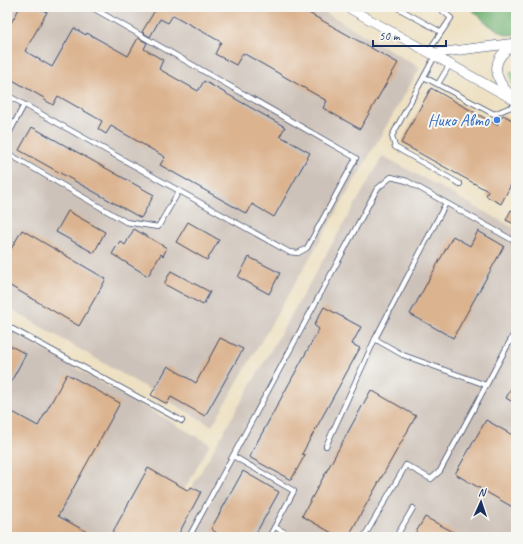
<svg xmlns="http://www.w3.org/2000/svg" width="523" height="544" font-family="Caveat,sans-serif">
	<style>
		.industrial { fill: #cdc2b9 }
		.green { fill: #90d28a; stroke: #568074 }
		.forest { fill: #74b476; stroke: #48726a }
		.building { fill: #dbb38f }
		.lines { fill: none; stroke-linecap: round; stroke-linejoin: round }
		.service-casing { stroke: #3b4a6d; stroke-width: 6 }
		.minor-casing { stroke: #3b4a6d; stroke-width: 10 }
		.service { stroke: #fff; stroke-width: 4.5 }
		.minor { stroke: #fff; stroke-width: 9 }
		.shop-dot { fill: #3f7fe0; stroke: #f6f6f2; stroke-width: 1.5 }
		.labels { text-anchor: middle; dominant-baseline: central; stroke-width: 4; stroke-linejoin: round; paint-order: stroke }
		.shop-label { font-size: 17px; fill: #366cbe; stroke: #f6f6f2; text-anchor: end }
	</style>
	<rect width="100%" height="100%" fill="#f6f6f2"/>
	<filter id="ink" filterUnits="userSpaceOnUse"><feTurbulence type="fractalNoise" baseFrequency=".025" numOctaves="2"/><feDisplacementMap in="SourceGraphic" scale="8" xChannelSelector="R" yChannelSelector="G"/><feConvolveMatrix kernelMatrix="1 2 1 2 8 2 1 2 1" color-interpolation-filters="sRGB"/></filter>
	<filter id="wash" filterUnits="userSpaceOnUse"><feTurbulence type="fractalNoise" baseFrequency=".012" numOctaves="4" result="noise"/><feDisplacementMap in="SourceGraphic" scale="16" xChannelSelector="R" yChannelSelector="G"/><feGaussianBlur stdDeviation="0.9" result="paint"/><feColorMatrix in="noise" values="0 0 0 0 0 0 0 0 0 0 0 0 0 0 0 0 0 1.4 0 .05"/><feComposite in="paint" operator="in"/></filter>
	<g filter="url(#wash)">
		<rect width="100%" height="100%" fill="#eee1c3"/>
		<g class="industrial">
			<path d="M7,7H316L420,68L212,426L7,307Z"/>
			<path d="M383,156L516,229V537H163Z"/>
			<path d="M7,329L210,444L158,537H7Z"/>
		</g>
		<path class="green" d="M510,71L516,74V89L512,85Z"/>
		<path class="forest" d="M469,7H516V34L507,35L489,25Z"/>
		<g id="blocks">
			<g class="building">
				<path d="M20,7H37L47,12L25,51L52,67L74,28L86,35L87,33L128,56L138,38L147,43L144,49L163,60L159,69L198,91L204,81L285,127L280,136L310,153L274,217L252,204L247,214L160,165L165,157L111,126L106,134L98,129L102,121L58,96L53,105L43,99L44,98L9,78L11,73L7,70V30Z"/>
				<path d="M157,7H298L398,63L360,129L323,108L327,101L243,53L236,65L215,54L221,42L173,15L168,23L160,19L150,37L142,32Z"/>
				<path d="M431,88L497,125L503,115L516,122V175L501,204L486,196L488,191L401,143Z"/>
				<path d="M32,127L154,195L141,218L19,150Z"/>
				<path d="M511,210L516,213V225L506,220Z"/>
				<path d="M68,211L105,232L94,253L56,232Z"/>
				<path d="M188,222L219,240L207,260L176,242Z"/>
				<path d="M134,229L167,248L163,256L161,254L148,276L112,254L120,241L125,245Z"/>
				<path d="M22,230L106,279L79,326L7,284V256Z"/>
				<path d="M478,231L504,246L453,338L410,314L453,236L470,246Z"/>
				<path d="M249,257L280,273L269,294L238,277Z"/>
				<path d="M171,271L210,292L203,305L164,284Z"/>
				<path d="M324,307L361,327L352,344L360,348L302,454L305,455L291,480L249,457L319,329L314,325Z"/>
				<path d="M220,338L243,349L205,416L171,397L167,404L151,395L168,366L196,383Z"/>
				<path d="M7,344L26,354L7,389Z"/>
				<path d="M67,374L120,403L58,516L96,537H11L7,535V409L38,426Z"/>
				<path d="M516,379V404L506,398Z"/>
				<path d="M371,390L416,416L348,537H339L302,516Z"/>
				<path d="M486,420L516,437V509L455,474Z"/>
				<path d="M148,468L189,491L191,487L201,492L177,537H110Z"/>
				<path d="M243,471L279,492L254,537H215L217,533L211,529Z"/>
				<path d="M425,517L463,537H413Z"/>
			</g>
		</g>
	</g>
	<g filter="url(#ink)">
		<use href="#blocks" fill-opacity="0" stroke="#3b4a6d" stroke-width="1"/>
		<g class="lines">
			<defs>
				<g id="service">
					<path d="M396,7L441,32"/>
					<path d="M428,52L451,18L438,7"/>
					<path d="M435,56L392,136L395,147L460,184"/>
					<path d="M424,77L494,114L516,105"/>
					<path d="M438,84L450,64"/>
					<path d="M7,95L289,252L298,253L307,248L356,158L91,7"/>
					<path d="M7,137L24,105"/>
					<path d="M7,153L126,222L158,227L179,191"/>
					<path d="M7,326L182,421"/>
					<path d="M375,339L446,203"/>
					<path d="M326,446L375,339L403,355L486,385"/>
					<path d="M233,456L294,491L269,537"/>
					<path d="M275,527L293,537"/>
					<path d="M189,537L377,189L391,177L407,181L516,242"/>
					<path d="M364,537L406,465L431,479L440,471L516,330"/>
					<path d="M396,537L413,508"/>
				</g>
				<g id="minor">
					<path d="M347,7L516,101"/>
					<path d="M431,52L437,53L516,43"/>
					<path d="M511,95C492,78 490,56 516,45"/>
				</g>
			</defs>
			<use href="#service" class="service-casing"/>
			<use href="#minor" class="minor-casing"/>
			<use href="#service" class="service"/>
			<use href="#minor" class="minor"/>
		</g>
	</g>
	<circle class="shop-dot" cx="497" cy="120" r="4"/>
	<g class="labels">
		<g class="shop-label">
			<text x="489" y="120">Нико Авто</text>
		</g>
	</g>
	<rect width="523" height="544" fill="none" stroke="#f6f6f2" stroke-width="24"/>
	<g transform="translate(481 502) rotate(3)" stroke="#f6f6f2" stroke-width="3" paint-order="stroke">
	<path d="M0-3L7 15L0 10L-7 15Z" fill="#1b2f5e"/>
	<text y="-6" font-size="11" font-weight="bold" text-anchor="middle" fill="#1b2f5e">N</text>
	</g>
	<path d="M373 40v6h73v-6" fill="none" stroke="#1b2f5e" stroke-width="2"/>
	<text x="379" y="40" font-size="12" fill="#1b2f5e" stroke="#f6f6f2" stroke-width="3" paint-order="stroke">50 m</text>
</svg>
